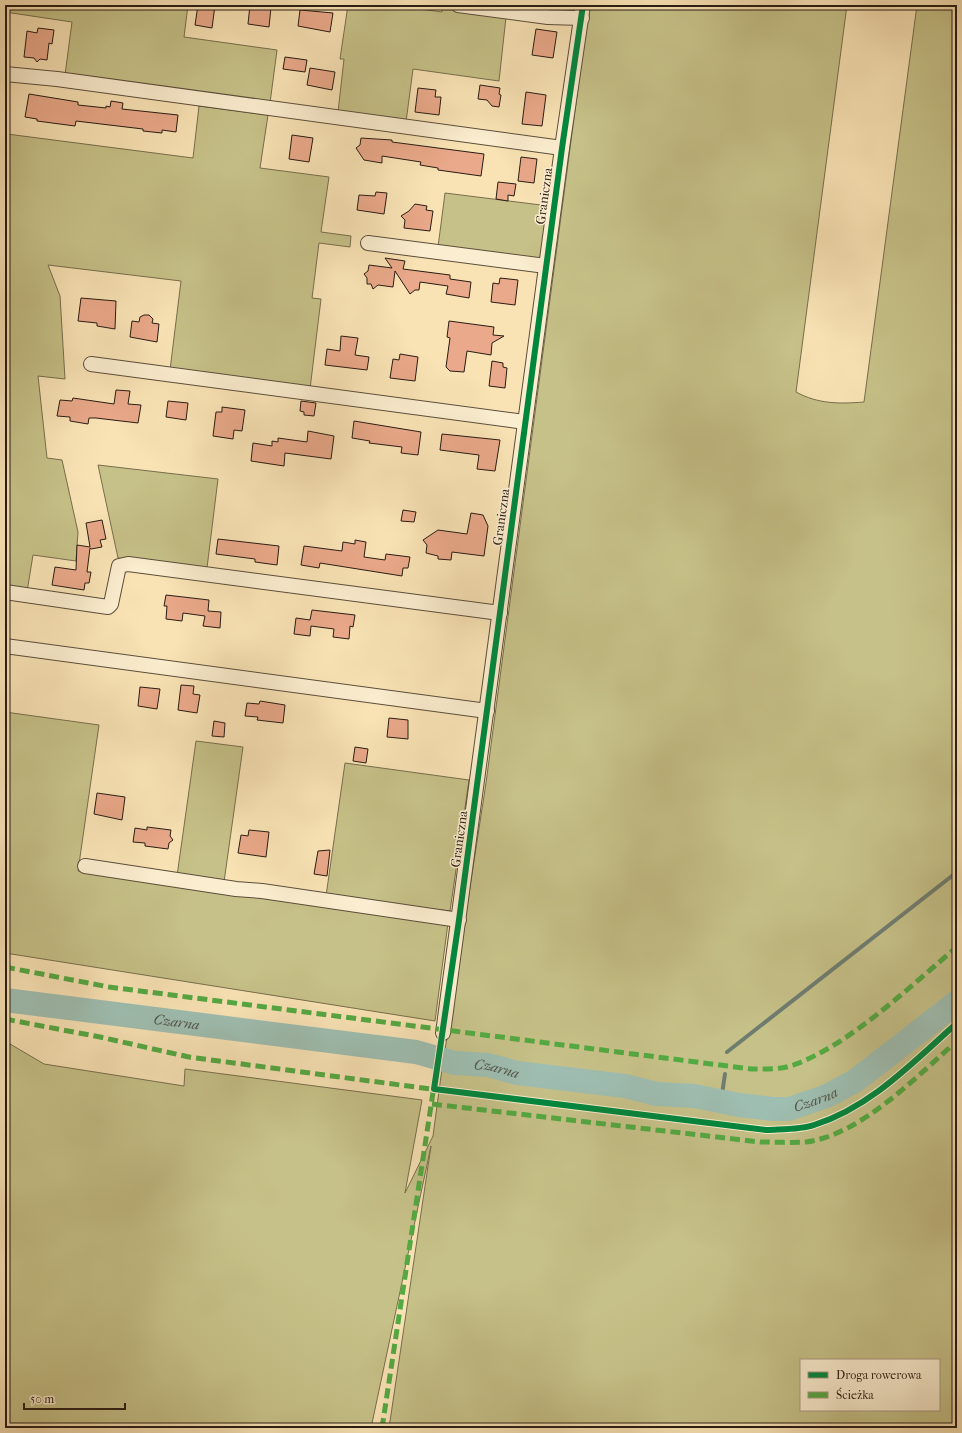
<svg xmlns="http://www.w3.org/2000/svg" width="962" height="1433" font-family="'IM FELL French Canon',serif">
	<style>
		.green { fill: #c6c188; stroke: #776e4d; fill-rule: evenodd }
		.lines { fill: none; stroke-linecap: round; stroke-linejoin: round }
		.stream { stroke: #6f7d71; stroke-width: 4 }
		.river { stroke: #9ebeb1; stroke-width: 24 }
		.building { fill: #eaa98a; stroke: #281c12 }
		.minor-casing { stroke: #5c4e3b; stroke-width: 16 }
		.minor { stroke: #fbedcf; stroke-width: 14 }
		.quiet { stroke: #53a942; stroke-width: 5; stroke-dasharray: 10 5; stroke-linecap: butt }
		.cycleway-casing { stroke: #fbedcf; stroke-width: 8 }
		.cycleway { stroke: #00873e; stroke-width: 6 }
		.labels { text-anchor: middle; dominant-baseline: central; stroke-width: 3; stroke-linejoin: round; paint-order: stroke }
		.street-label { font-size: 13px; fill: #281c12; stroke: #fbedcf }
		.water-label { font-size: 14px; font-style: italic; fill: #51554a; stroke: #fbedcf }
	</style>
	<rect width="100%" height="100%" fill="#f9e3b5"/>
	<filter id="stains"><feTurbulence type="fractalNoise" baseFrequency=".005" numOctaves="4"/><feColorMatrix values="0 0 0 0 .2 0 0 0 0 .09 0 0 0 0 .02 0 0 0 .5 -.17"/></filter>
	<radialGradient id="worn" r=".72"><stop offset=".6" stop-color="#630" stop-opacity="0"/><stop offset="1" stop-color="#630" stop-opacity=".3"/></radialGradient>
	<g class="green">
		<path d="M5,5H188L184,37L277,50L270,103L65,75L72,22L5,12Z"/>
		<path d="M348,5H392L442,12V8L506,17L499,81L413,69L406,122L338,112L344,59H340Z"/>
		<path d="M509,5H573L572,10L553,11Z"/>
		<path d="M589,5H847L796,392C818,404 839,404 864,402L917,5H957V1428H389L431,1146L371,1428H5V1041L44,1064L184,1086L185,1069L422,1100L405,1193L433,1136L441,1076L486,783ZM801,1360H939V1410H801Z"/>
		<path d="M199,106L268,115L260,168L329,177L321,232L351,236L350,247L319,243L312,298L321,299L310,389L170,370L181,281L48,265L60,296L65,379L38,376L47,458L62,460L78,532L76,561L33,555L27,592L5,589V130L7,134L193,158Z"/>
		<path d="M445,193L549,206L542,260L438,247Z"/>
		<path d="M98,465L218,479L207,568L118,558Z"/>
		<path d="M5,712L99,725L78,871L178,887L448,923L435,1021L5,953Z"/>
		<path d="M196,741L243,747L224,882L177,876Z"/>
		<path d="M345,763L469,780L450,911L326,896Z"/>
	</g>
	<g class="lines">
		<g class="stream">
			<path d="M727,1052L957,872"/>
			<path d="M721,1101L725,1074"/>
		</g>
		<path class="river" id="s1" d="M5,1000L416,1052L455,1063L488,1065L517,1073L625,1086L657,1094L694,1096L739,1105L773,1109H789L827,1096L855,1081L957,1002"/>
	</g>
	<g class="building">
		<path d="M198,5H215L212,28L195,25Z"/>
		<path d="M250,5L271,7L269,27L248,24Z"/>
		<path d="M300,10L333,13L330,32L298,26Z"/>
		<path d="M38,28L54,30L52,44L49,43L47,60L40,59L37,62L34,58L24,57L27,31L37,33Z"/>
		<path d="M536,29L557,32L553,58L532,55Z"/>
		<path d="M285,57L307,60L305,72L283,69Z"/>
		<path d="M310,68L335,72L332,90L307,85Z"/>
		<path d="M480,85L500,88L499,94L501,95L499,107L492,106L487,100L478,99Z"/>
		<path d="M418,88L436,90L435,97H441L439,115L415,112Z"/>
		<path d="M526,92L546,95L542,126L522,124Z"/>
		<path d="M29,94L78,102V105L106,108V106L110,107L111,101L123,103L122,109L178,115L176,132L162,130V133L143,131V129L76,121L75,126L37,121V119L25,117Z"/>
		<path d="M292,135L313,138L309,162L289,159Z"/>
		<path d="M361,138L392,140V142L484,154L481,176L438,170V168L420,165L421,162L382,156V163L364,160L356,148L360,145Z"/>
		<path d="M521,157L537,159L534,183L518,181Z"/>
		<path d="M498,182L516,184L514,196L508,195V201L496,199Z"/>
		<path d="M376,192L387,193L384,214L357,210L359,195L375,196Z"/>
		<path d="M415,204L427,206L426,210L433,211L430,231L404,228L405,220L401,216L409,211Z"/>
		<path d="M385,258L405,261L403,269L450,275V279L471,282L469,298L446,294L448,286L420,282L419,290H415L410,294L395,271L393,287L378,285L373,289L371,284H367V278L364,274L368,271L369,265L392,268Z"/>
		<path d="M500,278L518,280L515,305L491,302L493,283L499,284Z"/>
		<path d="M81,298L116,301L115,329L97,326V323L78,321Z"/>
		<path d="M144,315H149L153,319L152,323L159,324L157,342L130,337L132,321L139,322L140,317Z"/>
		<path d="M449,321L494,327L493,335L504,336L492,343L491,355L467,351L464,372L450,371L446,367L450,338L447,337Z"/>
		<path d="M341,336L358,338L355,355L369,357L367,370L325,365L327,349L340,351Z"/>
		<path d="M400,354L418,357L415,381L390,378L393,359L399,360Z"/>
		<path d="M492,361L503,363V367L507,368L505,388L489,386Z"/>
		<path d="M116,390L130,391L128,404L141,405L138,423L96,418H89L88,424L70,421V417L57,416L60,400L72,401L73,398L114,404Z"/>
		<path d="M168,401L188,403L186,420L166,417Z"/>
		<path d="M301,401L316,403L314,416L304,415V412L300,411Z"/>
		<path d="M222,407L245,410L242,431L234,430L233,439L213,436L216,412H222Z"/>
		<path d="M354,421L421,432L418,455L401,453L402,447L369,443L370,441L352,438Z"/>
		<path d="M308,431L334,436L331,459L285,453L284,466L251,461L253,443L272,446V441L278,442V438L307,442Z"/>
		<path d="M442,434L500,440L495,471L477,469L479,455L440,450Z"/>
		<path d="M403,510L416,512L414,522L401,521Z"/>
		<path d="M471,513L483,515L488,526L484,556L452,552L451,560L438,559V556L426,553L427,545L423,540L438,530L467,534Z"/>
		<path d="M102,520L106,539L100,540L102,547L91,549L90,548L87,572H91L89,583H85L84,590L52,585L55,567L76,570L77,545L90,547L86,523Z"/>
		<path d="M218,539L279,546L277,565L255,562V559L216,554Z"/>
		<path d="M355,540L366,542L364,557L385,560L386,554L410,557L408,568H403L402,576L320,563L319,568L301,565L304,546L342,551L343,542L355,544Z"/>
		<path d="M166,595L209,600L208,611L221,612L220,628L203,626L205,616L183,613L182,621L166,619L167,606H164Z"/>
		<path d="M312,610L355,615L353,627L350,626L349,639L333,637L334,629L311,626L310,636L294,634L296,618L310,620Z"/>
		<path d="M181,685L194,686L193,694L200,695L197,713L178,710Z"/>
		<path d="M140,687L160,689L157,709L138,706Z"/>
		<path d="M260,701L285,705L283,723L257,720L258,717L245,716L247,703L259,704Z"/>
		<path d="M389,718L408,720V739L387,737Z"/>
		<path d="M214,721L225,723L224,737L212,736Z"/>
		<path d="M355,747L368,749L366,763L353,761Z"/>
		<path d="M97,793L125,797L122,820L94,814Z"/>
		<path d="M147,827L171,830L170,836L173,840L169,843L168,849L145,846V843L133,842L135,828L147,830Z"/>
		<path d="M249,830L269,832L266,857L238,853L241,835L248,836Z"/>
		<path d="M330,850L327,876L314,874L318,851Z"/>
	</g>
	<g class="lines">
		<defs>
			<g id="minor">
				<path d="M458,5L548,17L582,18"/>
				<path d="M5,74L57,79L562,148"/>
				<path d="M368,243L546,266"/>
				<path d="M91,364L525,422"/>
				<path d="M5,592L108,607L111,604L119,566L128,564L500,613"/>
				<path d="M5,646L487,711"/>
				<path d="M85,866L236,889L262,891L459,920"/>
				<path d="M443,1033L562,148L583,5"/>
			</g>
		</defs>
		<use href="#minor" class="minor-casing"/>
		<use href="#minor" class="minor"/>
		<g class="quiet">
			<path d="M5,967L109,987L751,1069C765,1069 782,1070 796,1064C852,1043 910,986 957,947"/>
			<path d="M5,1019L100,1037L189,1057L438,1090"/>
			<path d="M432,1104L760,1142C775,1142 791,1143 806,1142C861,1135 917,1076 957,1041"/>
			<path d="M382,1428L434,1086"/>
		</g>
		<defs>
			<path id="cycleway" d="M583,5L562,148L459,920L434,1089L766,1130C781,1129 800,1130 814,1125C871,1107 913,1062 957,1023"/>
		</defs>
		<use href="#cycleway" class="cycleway-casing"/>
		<use href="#cycleway" class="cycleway"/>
	</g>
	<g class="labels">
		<g class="street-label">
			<text transform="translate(544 196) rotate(-82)">Graniczna</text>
			<text transform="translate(501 517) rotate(-82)">Graniczna</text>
			<text transform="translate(459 839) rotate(-82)">Graniczna</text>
		</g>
		<g class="water-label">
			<text stroke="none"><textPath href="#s1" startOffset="173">Czarna</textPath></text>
			<text stroke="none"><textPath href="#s1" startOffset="497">Czarna</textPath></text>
			<text stroke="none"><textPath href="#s1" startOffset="821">Czarna</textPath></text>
		</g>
	</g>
	<rect width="962" height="1433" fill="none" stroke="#f9e3b5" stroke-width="20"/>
	<rect x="6" y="6" width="950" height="1421" fill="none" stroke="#281c12" stroke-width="2"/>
	<rect x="10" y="10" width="942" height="1413" fill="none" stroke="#281c12"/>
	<rect x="800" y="1359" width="140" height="52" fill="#fbedcf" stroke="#a79983"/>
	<rect x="808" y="1372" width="20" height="6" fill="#00873e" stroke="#a79983"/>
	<text x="836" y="1379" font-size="12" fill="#281c12">Droga rowerowa</text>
	<rect x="808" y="1392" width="20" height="6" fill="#53a942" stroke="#a79983"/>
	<text x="836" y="1399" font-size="12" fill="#281c12">Ścieżka</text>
	<path d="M24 1403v6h101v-6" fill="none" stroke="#281c12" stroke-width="2"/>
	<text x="30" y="1403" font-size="12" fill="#281c12" stroke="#fbedcf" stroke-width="3" paint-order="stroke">50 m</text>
	<rect width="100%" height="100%" filter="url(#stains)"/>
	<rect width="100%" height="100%" fill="url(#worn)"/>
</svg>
